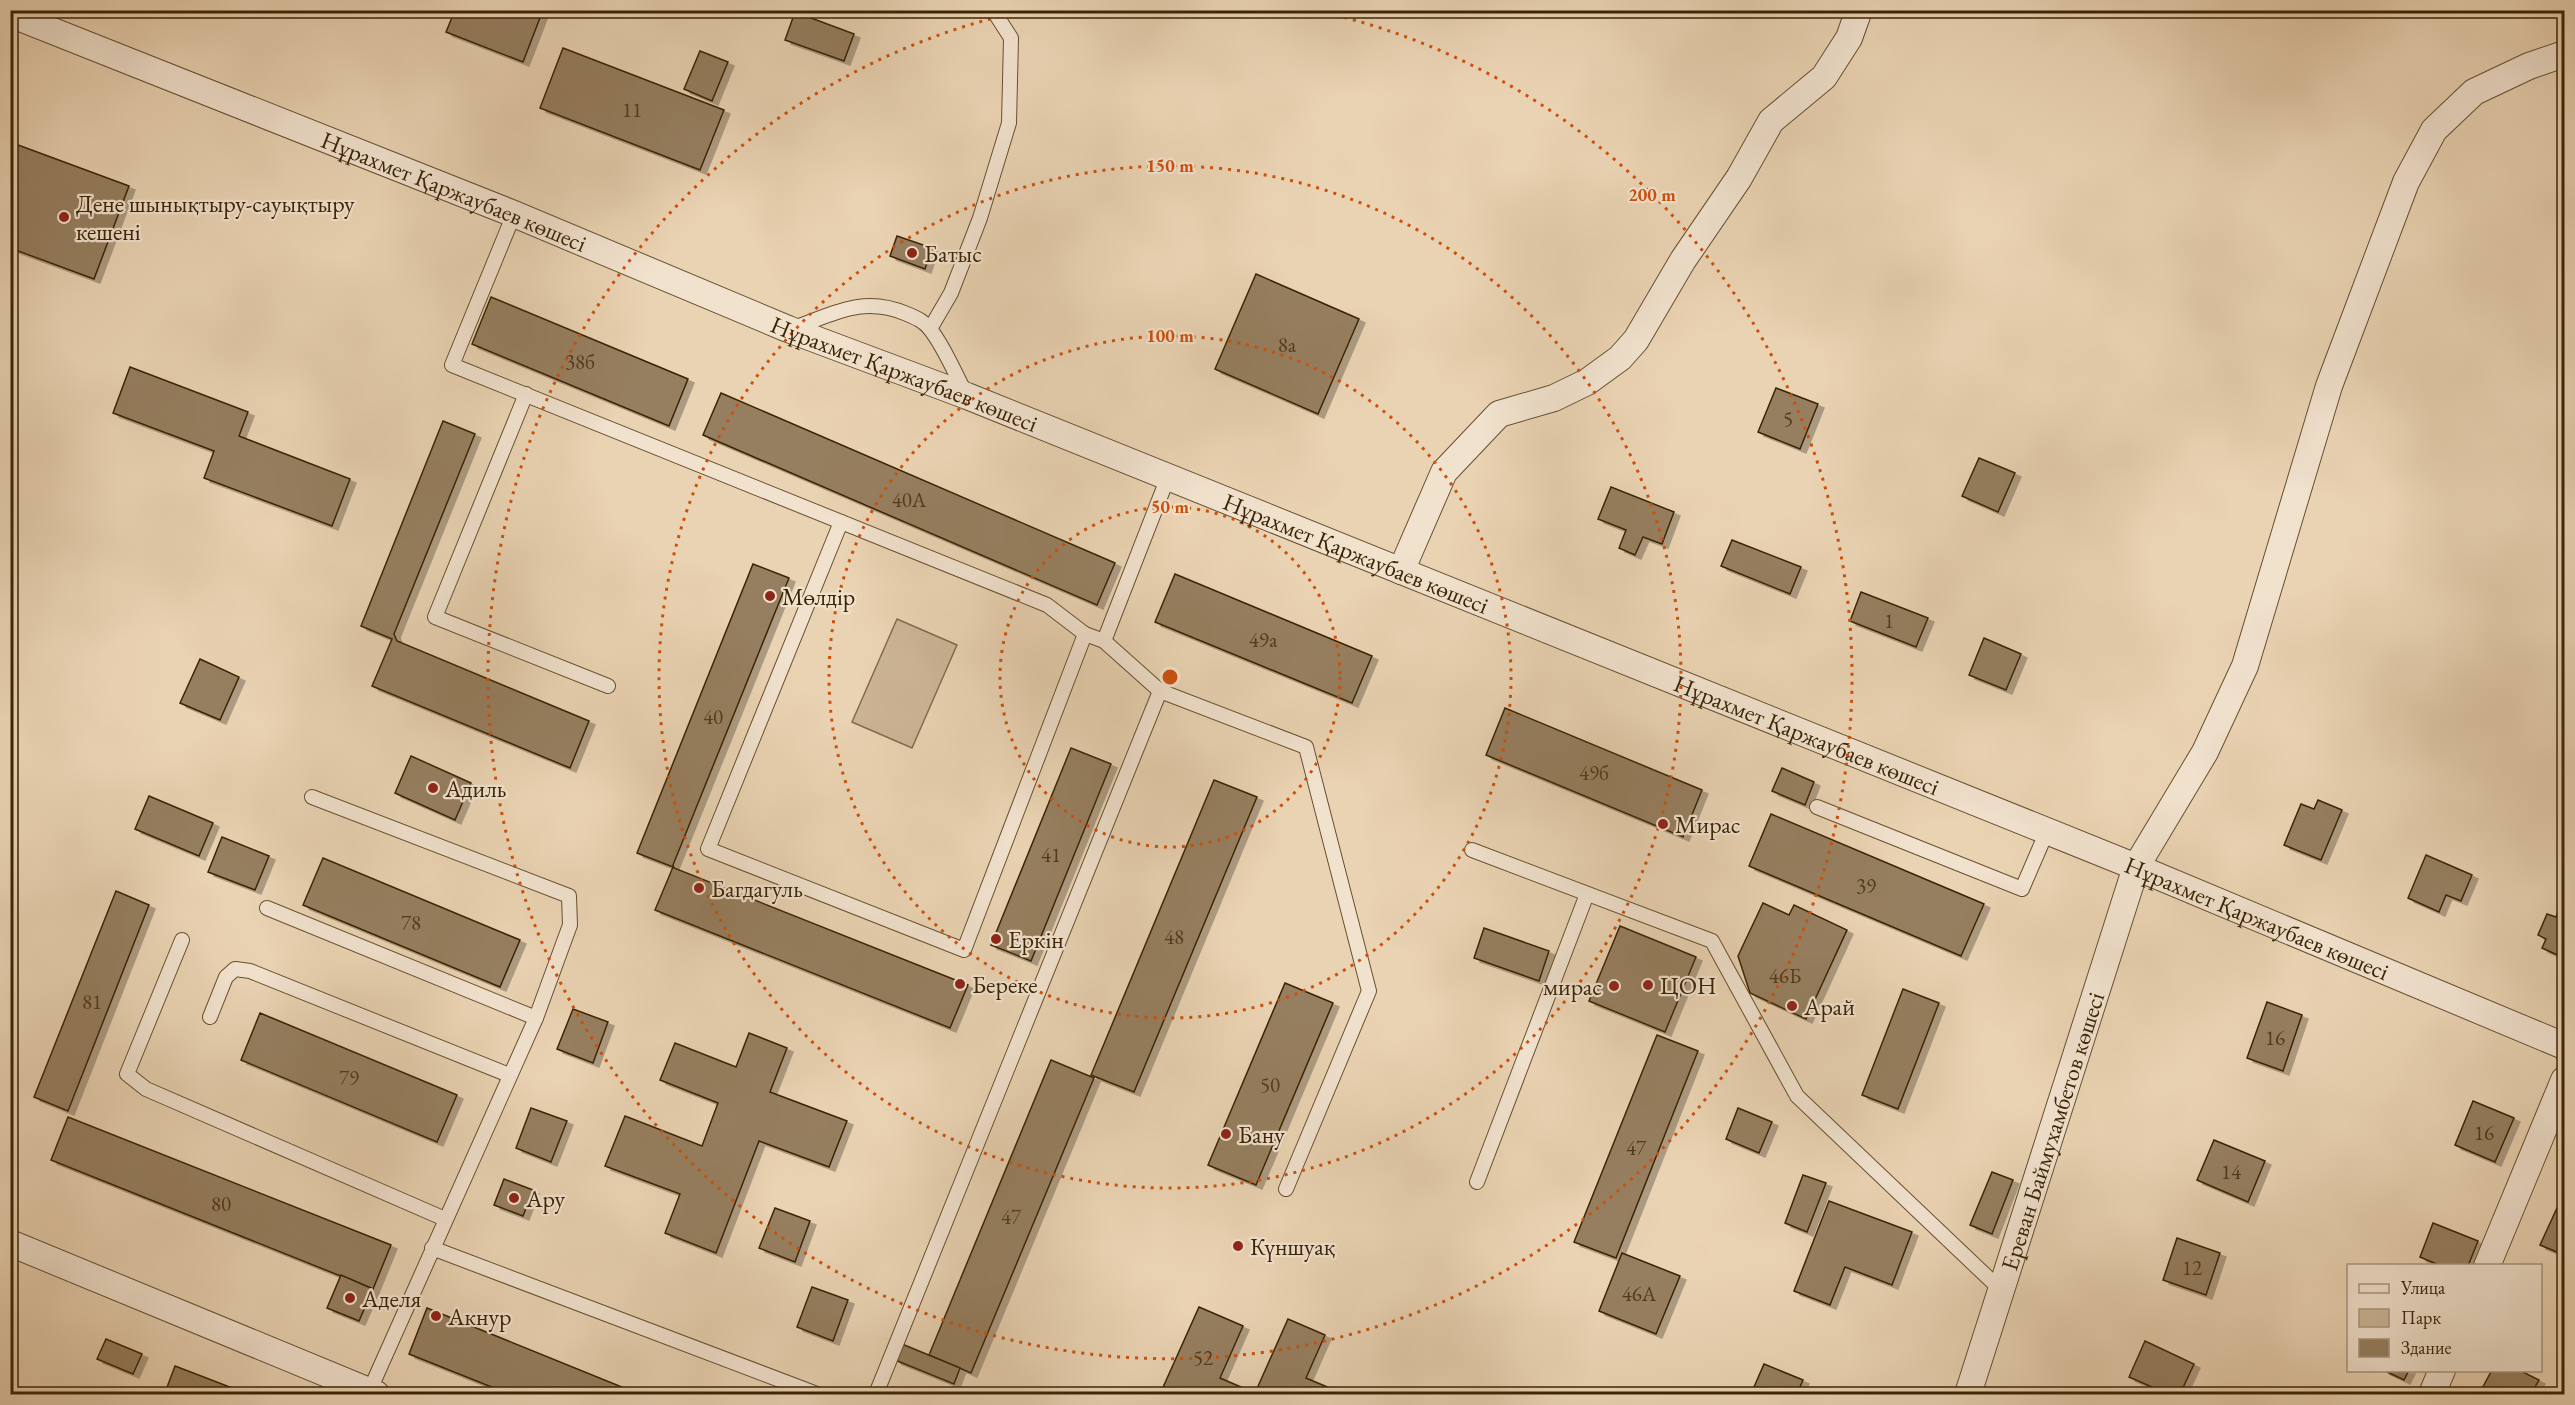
<svg xmlns="http://www.w3.org/2000/svg" width="2575" height="1405" font-family="'EB Garamond',serif">
	<style>
		.green { fill: #ccb596; stroke: #836c4e; stroke-width: 1.5 }
		.building { fill: #967f60; stroke: #3a2406; stroke-width: 1.5; filter: url(#shadow) }
		.lines { fill: none; stroke-linecap: round; stroke-linejoin: round }
		.service-casing { stroke: #665031; stroke-width: 16 }
		.minor-casing { stroke: #665031; stroke-width: 28 }
		.service { stroke: #f1e2ce; stroke-width: 14 }
		.minor { stroke: #f1e2ce; stroke-width: 26 }
		.ring { fill: none; stroke: #ce510b; stroke-width: 3; stroke-dasharray: 3 6 }
		.poi-dot { fill: #8f2418; stroke: #f1e2ce; stroke-width: 2 }
		.labels { text-anchor: middle; dominant-baseline: central; stroke-width: 4.5; stroke-linejoin: round; paint-order: stroke }
		.number-label { font-size: 21px; fill: #513b1c }
		.street-label { font-size: 24px; fill: #3a2406; stroke: #f1e2ce }
		.poi-label { font-size: 24px; fill: #3a2406; stroke: #f1e2ce; text-anchor: start }
		.centre { fill: #ce510b; stroke: #f1e2ce; stroke-width: 3 }
		.ring-label { font-size: 18px; text-anchor: middle; font-weight: bold; fill: #ce510b; stroke: #f1e2ce; stroke-width: 4.5; stroke-linejoin: round; paint-order: stroke }
	</style>
	<defs>
		<filter id="shadow"><feDropShadow dx="6" dy="4" stdDeviation="0" flood-color="#0004"/></filter>
	</defs>
	<rect width="100%" height="100%" fill="#ead3b3"/>
	<filter id="stains"><feTurbulence type="fractalNoise" baseFrequency=".00333" numOctaves="4"/><feColorMatrix values="0 0 0 0 .2 0 0 0 0 .09 0 0 0 0 .02 0 0 0 .5 -.17"/></filter>
	<radialGradient id="worn" r=".72"><stop offset=".6" stop-color="#630" stop-opacity="0"/><stop offset="1" stop-color="#630" stop-opacity=".3"/></radialGradient>
	<path class="green" d="M897,619L957,645L912,748L852,722Z"/>
	<g class="building">
		<path d="M455,10H543L523,62L446,32Z"/>
		<path d="M795,12L854,34L844,61L785,40Z"/>
		<path d="M563,48L724,110L700,170L540,108Z"/>
		<path d="M700,51L728,62L712,101L684,89Z"/>
		<path d="M10,142L129,186L94,279L10,248Z"/>
		<path d="M897,236L932,248L925,269L890,256Z"/>
		<path d="M1256,274L1359,319L1318,414L1215,369Z"/>
		<path d="M491,297L688,379L669,426L472,344Z"/>
		<path d="M130,367L248,412L239,436L350,479L332,526L204,478L214,451L113,413Z"/>
		<path d="M1776,388L1818,404L1800,449L1758,432Z"/>
		<path d="M721,393L1115,563L1097,605L703,435Z"/>
		<path d="M443,421L475,434L394,634L397,641L589,721L570,768L372,686L392,639L361,626Z"/>
		<path d="M1979,458L2015,473L1998,512L1962,496Z"/>
		<path d="M1611,487L1674,512L1662,544L1643,537L1635,555L1619,548L1626,530L1598,519Z"/>
		<path d="M1732,540L1801,567L1790,594L1721,566Z"/>
		<path d="M753,564L789,578L673,865L674,868L968,985L950,1028L655,910L673,867L637,853Z"/>
		<path d="M1175,574L1372,656L1352,703L1155,622Z"/>
		<path d="M1861,592L1928,618L1916,647L1850,621Z"/>
		<path d="M1984,638L2021,654L2006,690L1969,675Z"/>
		<path d="M200,659L239,677L220,720L180,703Z"/>
		<path d="M1505,708L1702,790L1683,837L1486,755Z"/>
		<path d="M1071,748L1111,764L1031,961L991,945Z"/>
		<path d="M411,756L471,783L455,820L395,793Z"/>
		<path d="M1782,768L1814,782L1805,805L1772,791Z"/>
		<path d="M1214,780L1257,797L1134,1092L1091,1075Z"/>
		<path d="M149,796L213,823L199,856L135,829Z"/>
		<path d="M2318,800L2342,810L2321,860L2284,845L2301,804L2314,809Z"/>
		<path d="M1771,814L1984,904L1961,956L1749,866Z"/>
		<path d="M222,837L269,856L255,890L208,872Z"/>
		<path d="M2426,855L2472,875L2461,901L2446,895L2439,912L2408,898Z"/>
		<path d="M323,858L520,940L500,987L303,905Z"/>
		<path d="M116,891L149,905L68,1111L34,1097Z"/>
		<path d="M1763,903L1789,915L1794,905L1847,930L1806,1019L1750,993L1738,956Z"/>
		<path d="M2559,908L2564,911V958L2542,948L2546,939L2538,935L2547,914L2556,917Z"/>
		<path d="M1620,926L1696,957L1665,1032L1589,1001Z"/>
		<path d="M1484,928L1549,951L1539,981L1474,958Z"/>
		<path d="M1285,983L1333,1003L1256,1185L1208,1165Z"/>
		<path d="M1903,989L1939,1003L1898,1109L1862,1095Z"/>
		<path d="M2267,1002L2302,1015L2283,1071L2247,1058Z"/>
		<path d="M573,1009L608,1022L593,1063L557,1049Z"/>
		<path d="M260,1013L457,1095L437,1142L241,1060Z"/>
		<path d="M749,1033L787,1048L770,1092L847,1121L829,1167L759,1141L716,1253L665,1233L680,1194L605,1166L625,1116L702,1146L718,1103L660,1080L675,1043L736,1067Z"/>
		<path d="M1657,1035L1698,1051L1616,1258L1574,1242Z"/>
		<path d="M1051,1060L1094,1078L971,1373L929,1355Z"/>
		<path d="M2473,1101L2514,1118L2495,1162L2455,1145Z"/>
		<path d="M531,1108L567,1121L551,1162L516,1148Z"/>
		<path d="M1738,1108L1772,1122L1759,1153L1726,1139Z"/>
		<path d="M68,1117L391,1245L373,1289L51,1160Z"/>
		<path d="M2214,1140L2265,1161L2248,1202L2197,1180Z"/>
		<path d="M1992,1172L2013,1180L1992,1234L1970,1225Z"/>
		<path d="M1803,1175L1826,1183L1807,1232L1785,1223Z"/>
		<path d="M504,1179L533,1190L523,1216L494,1205Z"/>
		<path d="M1829,1201L1912,1232L1892,1285L1845,1267L1830,1305L1794,1291Z"/>
		<path d="M775,1208L810,1221L795,1262L759,1248Z"/>
		<path d="M2557,1208L2564,1211V1255L2540,1245Z"/>
		<path d="M2433,1223L2478,1241L2468,1266H2441L2420,1257Z"/>
		<path d="M2177,1238L2220,1253L2206,1295L2163,1280Z"/>
		<path d="M1622,1253L1680,1276L1656,1334L1599,1311Z"/>
		<path d="M341,1275L373,1289L359,1321L327,1308Z"/>
		<path d="M812,1287L848,1300L833,1341L797,1327Z"/>
		<path d="M1199,1307L1243,1326L1220,1378L1255,1393L1288,1319L1325,1335L1306,1378L1344,1394H1160Z"/>
		<path d="M427,1308L639,1394H509L409,1354Z"/>
		<path d="M106,1339L142,1354L133,1374L97,1359Z"/>
		<path d="M2145,1341L2194,1364L2180,1394H2168L2129,1377Z"/>
		<path d="M902,1344L960,1368L954,1384L895,1360Z"/>
		<path d="M1764,1364L1803,1380L1797,1394H1751Z"/>
		<path d="M175,1366L240,1391L239,1394H178L166,1390Z"/>
		<path d="M2383,1370H2409L2404,1380Z"/>
		<path d="M2492,1370H2519L2539,1380L2531,1394H2479Z"/>
	</g>
	<g class="lines">
		<defs>
			<g id="service">
				<path d="M514,214L452,365L1047,605L1085,634L1104,641L1168,477"/>
				<path d="M791,329C834,314 862,295 907,314C916,318 924,321 930,329C945,348 955,374 966,394"/>
				<path d="M930,329L951,293L980,218L1009,123L1011,38L993,10"/>
				<path d="M526,394L435,617L608,686"/>
				<path d="M841,522L708,849L964,950L1085,634"/>
				<path d="M1104,641L1160,691L1306,747L1369,991L1286,1189"/>
				<path d="M312,797L569,896L570,925L536,1018L369,1392"/>
				<path d="M1817,807L2022,889L2047,831"/>
				<path d="M1472,850L1712,941L1797,1096L2001,1290"/>
				<path d="M267,908L536,1018"/>
				<path d="M182,940L127,1074L146,1089L445,1219"/>
				<path d="M210,1017L226,977L235,969L250,971L509,1075"/>
				<path d="M1477,1182L1587,894"/>
				<path d="M432,1248L817,1394"/>
				<path d="M876,1394L1160,691"/>
			</g>
			<g id="minor">
				<path id="s1" d="M10,14L514,214L788,329L967,396L2136,867L2564,1046"/>
				<path d="M1401,571L1444,472L1499,414L1554,398L1587,382L1620,358L1636,340L1683,260L1739,178L1771,121L1824,77L1849,38L1859,10"/>
				<path d="M10,1243L376,1394"/>
				<path d="M2487,1266L2564,1080"/>
				<path id="s2" d="M1968,1394L2136,867L2205,752L2245,666L2329,386L2406,182L2434,130L2474,92L2529,66L2564,54"/>
				<path d="M2432,1394L2442,1370"/>
			</g>
		</defs>
		<use href="#service" class="service-casing"/>
		<use href="#minor" class="minor-casing"/>
		<use href="#service" class="service"/>
		<use href="#minor" class="minor"/>
	</g>
	<g class="ring">
		<circle cx="1170" cy="677" r="170"/>
		<circle cx="1170" cy="677" r="341"/>
		<circle cx="1170" cy="677" r="511"/>
		<path d="M1318 11A682 682 0 1 1 1022 11"/>
	</g>
	<g class="poi-dot">
		<circle cx="64" cy="217" r="6"/>
		<circle cx="912" cy="253" r="6"/>
		<circle cx="770" cy="596" r="6"/>
		<circle cx="433" cy="788" r="6"/>
		<circle cx="1663" cy="824" r="6"/>
		<circle cx="699" cy="888" r="6"/>
		<circle cx="996" cy="939" r="6"/>
		<circle cx="960" cy="984" r="6"/>
		<circle cx="1648" cy="985" r="6"/>
		<circle cx="1614" cy="986" r="6"/>
		<circle cx="1792" cy="1006" r="6"/>
		<circle cx="1226" cy="1134" r="6"/>
		<circle cx="514" cy="1198" r="6"/>
		<circle cx="1238" cy="1246" r="6"/>
		<circle cx="350" cy="1298" r="6"/>
		<circle cx="436" cy="1316" r="6"/>
	</g>
	<g class="labels">
		<g class="number-label">
			<text x="632" y="109">11</text>
			<text x="1287" y="344">8а</text>
			<text x="580" y="361">38б</text>
			<text x="1788" y="418">5</text>
			<text x="909" y="499">40А</text>
			<text x="1889" y="620">1</text>
			<text x="1263" y="639">49а</text>
			<text x="713" y="716">40</text>
			<text x="1594" y="772">49б</text>
			<text x="1051" y="854">41</text>
			<text x="1866" y="885">39</text>
			<text x="411" y="922">78</text>
			<text x="1174" y="936">48</text>
			<text x="1785" y="975">46Б</text>
			<text x="92" y="1001">81</text>
			<text x="2275" y="1037">16</text>
			<text x="349" y="1077">79</text>
			<text x="1270" y="1084">50</text>
			<text x="2484" y="1132">16</text>
			<text x="1636" y="1147">47</text>
			<text x="2231" y="1171">14</text>
			<text x="221" y="1203">80</text>
			<text x="1011" y="1216">47</text>
			<text x="2192" y="1267">12</text>
			<text x="1639" y="1293">46А</text>
			<text x="1203" y="1357">52</text>
		</g>
		<g class="street-label">
			<text stroke="none"><textPath href="#s1" startOffset="478">Нұрахмет Қаржаубаев көшесі</textPath></text>
			<text stroke="none"><textPath href="#s1" startOffset="964">Нұрахмет Қаржаубаев көшесі</textPath></text>
			<text stroke="none"><textPath href="#s1" startOffset="1450">Нұрахмет Қаржаубаев көшесі</textPath></text>
			<text stroke="none"><textPath href="#s1" startOffset="1936">Нұрахмет Қаржаубаев көшесі</textPath></text>
			<text stroke="none"><textPath href="#s1" startOffset="2422">Нұрахмет Қаржаубаев көшесі</textPath></text>
			<text stroke="none"><textPath href="#s2" startOffset="276">Ереван Баймухамбетов көшесі</textPath></text>
		</g>
		<g class="poi-label">
			<text x="76" y="203">Дене шынықтыру-сауықтыру<tspan x="76" dy="28">кешені</tspan></text>
			<text x="924" y="253">Батыс</text>
			<text x="782" y="596">Мөлдір</text>
			<text x="445" y="788">Адиль</text>
			<text x="1675" y="824">Мирас</text>
			<text x="711" y="888">Багдагуль</text>
			<text x="1008" y="939">Еркін</text>
			<text x="972" y="984">Береке</text>
			<text x="1660" y="985">ЦОН</text>
			<text x="1602" y="986" text-anchor="end">мирас</text>
			<text x="1804" y="1006">Арай</text>
			<text x="1238" y="1134">Бану</text>
			<text x="526" y="1198">Ару</text>
			<text x="1250" y="1246">Күншуақ</text>
			<text x="362" y="1298">Аделя</text>
			<text x="448" y="1316">Акнур</text>
		</g>
	</g>
	<circle cx="1170" cy="677" r="9" class="centre"/>
	<g class="ring-label">
		<text x="1170" y="172">150 m</text>
		<text x="1652" y="201">200 m</text>
		<text x="1170" y="342">100 m</text>
		<text x="1170" y="513">50 m</text>
	</g>
	<rect width="2575" height="1405" fill="none" stroke="#ead3b3" stroke-width="36"/>
	<rect x="12" y="12" width="2551" height="1381" fill="none" stroke="#3a2406" stroke-width="3"/>
	<rect x="18" y="18" width="2539" height="1369" fill="none" stroke="#3a2406" stroke-width="1.5"/>
	<rect x="2347" y="1264" width="195" height="108" fill="#f1e2ce" stroke="#a8967e" stroke-width="1.5"/>
	<rect x="2359" y="1284" width="30" height="9" fill="#f1e2ce" stroke="#a8967e" stroke-width="1.5"/>
	<text x="2401" y="1294" font-size="18" fill="#3a2406">Улица</text>
	<rect x="2359" y="1309" width="30" height="18" fill="#ccb596" stroke="#a8967e" stroke-width="1.5"/>
	<text x="2401" y="1324" font-size="18" fill="#3a2406">Парк</text>
	<rect x="2359" y="1339" width="30" height="18" fill="#967f60" stroke="#a8967e" stroke-width="1.5"/>
	<text x="2401" y="1354" font-size="18" fill="#3a2406">Здание</text>
	<rect width="100%" height="100%" filter="url(#stains)"/>
	<rect width="100%" height="100%" fill="url(#worn)"/>
</svg>
